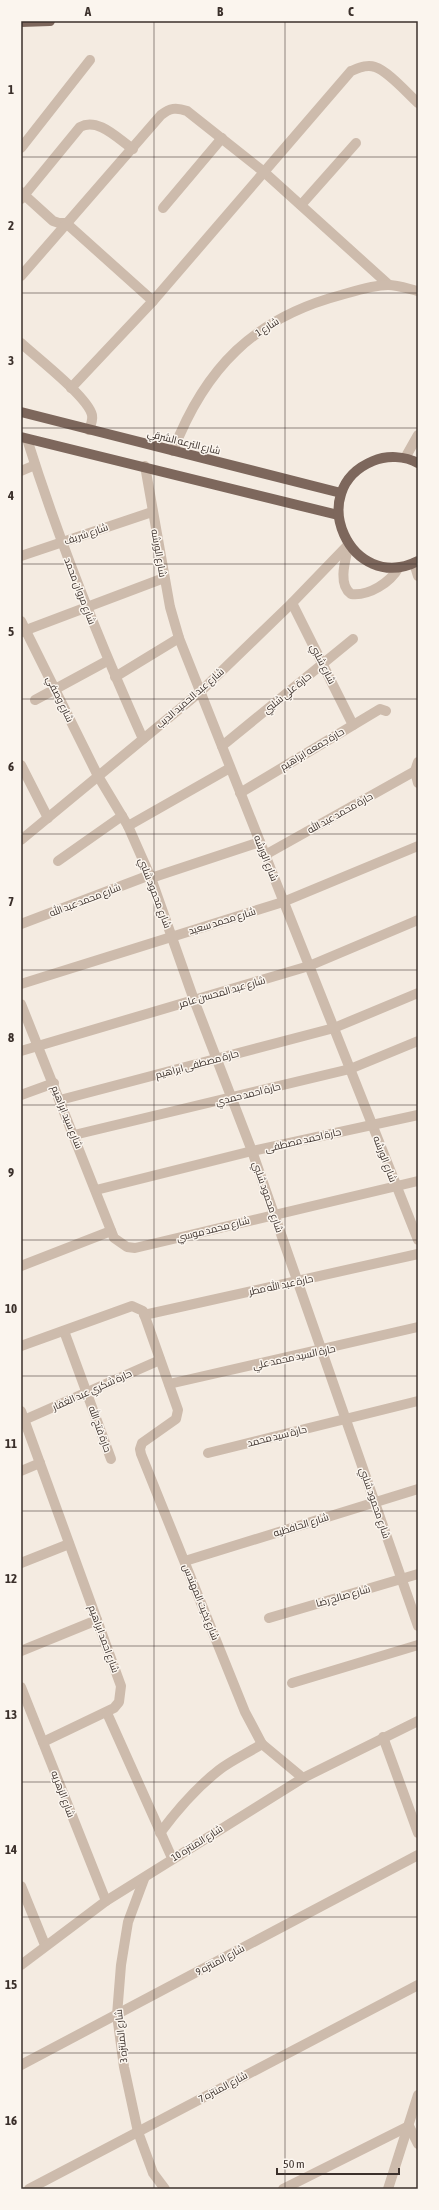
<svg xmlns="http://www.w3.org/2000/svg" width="439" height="2210" font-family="'Asap Condensed',Cairo,sans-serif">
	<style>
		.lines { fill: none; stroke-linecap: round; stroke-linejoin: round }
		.minor { stroke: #cdbbac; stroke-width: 10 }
		.major { stroke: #7d675c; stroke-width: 10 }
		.grid { fill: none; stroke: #3b302b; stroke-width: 1; stroke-opacity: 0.55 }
		.labels { text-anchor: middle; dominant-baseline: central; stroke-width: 3; stroke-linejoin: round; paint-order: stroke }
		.street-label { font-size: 10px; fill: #3b302b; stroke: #fbf5ee }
		.neatline { fill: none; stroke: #3b302b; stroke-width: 1.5 }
		.grid-label { font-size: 13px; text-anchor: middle; font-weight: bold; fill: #3b302b }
	</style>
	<rect width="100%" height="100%" fill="#f4ebe1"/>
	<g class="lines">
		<g class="minor">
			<path d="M21,148L90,60"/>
			<path d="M21,192L53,221L59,223H66L153,301"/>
			<path d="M21,199L80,127C98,117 118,139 133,149"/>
			<path d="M301,205L356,143"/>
			<path d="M163,208L222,138"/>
			<path d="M21,276L161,115C170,108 176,107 187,111L264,172L389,285"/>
			<path d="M21,343C36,357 88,397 92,415C93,420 91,425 89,430"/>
			<path d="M71,388L153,301L351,71C359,68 367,64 375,67C388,71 407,93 418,103"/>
			<path d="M27,439C59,541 99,641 143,739"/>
			<path d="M173,451C205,368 254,318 341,295C355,291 373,285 388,285C398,285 409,289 418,291"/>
			<path d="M405,458L418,435"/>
			<path d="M145,466L170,607L179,638L418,1240"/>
			<path d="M21,471L35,465"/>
			<path d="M349,544C346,558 337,584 351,594C369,596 390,583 399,567"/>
			<path d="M21,556L152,512"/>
			<path d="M414,563L418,576"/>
			<path d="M292,603L353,725"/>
			<path d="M21,621L98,776L128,826L151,878L194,1000L252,1151L418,1626"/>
			<path d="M21,632L164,578"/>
			<path d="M115,677L179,638"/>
			<path d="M35,700L107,661"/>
			<path d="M222,746L353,639"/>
			<path d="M418,762L415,771L418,783"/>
			<path d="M21,765L48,818"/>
			<path d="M240,793L380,709L386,711"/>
			<path d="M128,826L230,768"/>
			<path d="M21,840L200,692L292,603L349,544"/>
			<path d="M265,855L415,771"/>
			<path d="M58,861L122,816"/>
			<path d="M151,878L260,842"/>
			<path d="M21,924L150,875"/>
			<path d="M21,984L283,902L418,846"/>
			<path d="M21,1004L114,1238L127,1247L135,1248L418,1181"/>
			<path d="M21,1051L309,966L418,920"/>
			<path d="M21,1095L54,1083"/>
			<path d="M60,1100L334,1028L418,993"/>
			<path d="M74,1135L350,1069L418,1041"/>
			<path d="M96,1190L252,1151L418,1115"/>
			<path d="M21,1266L111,1231"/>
			<path d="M144,1315L418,1254"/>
			<path d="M64,1331L111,1459"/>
			<path d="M21,1346L132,1306L143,1311L178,1410L176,1419L142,1443L140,1449L141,1454L245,1712L262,1744L303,1778"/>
			<path d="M169,1384L418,1327"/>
			<path d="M21,1411L121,1686L119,1702L114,1708L43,1742"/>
			<path d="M24,1420L160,1360"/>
			<path d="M208,1453L418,1401"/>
			<path d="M21,1471L40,1463"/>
			<path d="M185,1561L418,1489"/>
			<path d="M21,1563L69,1544"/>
			<path d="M269,1618L418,1574"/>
			<path d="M21,1651L97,1620"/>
			<path d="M292,1683L418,1645"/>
			<path d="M21,1687L106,1901"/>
			<path d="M107,1713L172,1858"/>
			<path d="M383,1737L418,1833"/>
			<path d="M160,1833C177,1810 196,1788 219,1770C232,1760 248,1753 262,1744"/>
			<path d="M144,1879L128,1922L121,1965L117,2015L124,2067L138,2132L153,2173L165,2189"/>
			<path d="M21,1886L45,1945"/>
			<path d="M21,1965L106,1901L303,1778L418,1721"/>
			<path d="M21,2065L418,1855"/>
			<path d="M29,2189L418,1985"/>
			<path d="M283,2189L409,2126L418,2144"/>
			<path d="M388,2189L418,2095"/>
		</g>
		<g class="major">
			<path d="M21,22L50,21"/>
			<path d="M21,412L341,493"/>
			<path d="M21,437L338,515"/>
			<path d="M418,463C405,456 387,455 373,461C303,490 351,595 418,561"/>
		</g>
	</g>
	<path class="grid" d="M154,21V2189M285,21V2189M21,157H418M21,293H418M21,428H418M21,564H418M21,699H418M21,834H418M21,970H418M21,1105H418M21,1240H418M21,1376H418M21,1511H418M21,1646H418M21,1782H418M21,1917H418M21,2053H418"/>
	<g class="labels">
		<g class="street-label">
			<text transform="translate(267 327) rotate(-33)">شارع 1</text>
			<text transform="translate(184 442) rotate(14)">شارع الترعه الشرقي</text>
			<text transform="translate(86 534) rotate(-19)">شارع شريف</text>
			<text transform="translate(159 553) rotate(80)">شارع الورشه</text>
			<text transform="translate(80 591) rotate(69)">شارع مروان محمد</text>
			<text transform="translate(323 664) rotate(63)">شارع شلبي</text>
			<text transform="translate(287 693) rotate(-39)">حارة علي شلبي</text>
			<text transform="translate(190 698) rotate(-41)">شارع عبد الحميد الديب</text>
			<text transform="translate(60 699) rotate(64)">شارع وصفي</text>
			<text transform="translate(312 749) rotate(-31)">حارة جمعه ابراهيم</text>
			<text transform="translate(340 813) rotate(-29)">حارة محمد عبد الله</text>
			<text transform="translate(266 858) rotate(68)">شارع الورشه</text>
			<text transform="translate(155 893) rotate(69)">شارع محمود شلبي</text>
			<text transform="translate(85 900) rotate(-21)">شارع محمد عبد الله</text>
			<text transform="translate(222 921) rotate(-17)">شارع محمد سعيد</text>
			<text transform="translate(222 992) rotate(-16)">شارع عبد المحسن عامر</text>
			<text transform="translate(197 1064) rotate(-15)">حارة مصطفى ابراهيم</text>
			<text transform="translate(248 1094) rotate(-14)">حارة احمد حمدي</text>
			<text transform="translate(67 1117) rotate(68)">شارع سيد ابراهيم</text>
			<text transform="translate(303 1140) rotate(-13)">حارة احمد مصطفى</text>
			<text transform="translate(385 1159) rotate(69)">شارع الورشه</text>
			<text transform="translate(268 1197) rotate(71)">شارع محمود شلبي</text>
			<text transform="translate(213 1229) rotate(-14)">شارع محمد موسي</text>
			<text transform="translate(281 1285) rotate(-12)">حارة عبد الله مطر</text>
			<text transform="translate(294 1357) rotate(-12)">حارة السيد محمد علي</text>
			<text transform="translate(92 1390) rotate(-24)">حارة شكري عبد الغفار</text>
			<text transform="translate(100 1429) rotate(70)">حارة فتح الله</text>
			<text transform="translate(277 1436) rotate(-14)">حارة سيد محمد</text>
			<text transform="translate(375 1503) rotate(71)">شارع محمود شلبي</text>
			<text transform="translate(301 1525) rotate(-17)">شارع الحافظيه</text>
			<text transform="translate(343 1596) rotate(-16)">شارع صالح رضا</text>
			<text transform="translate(201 1602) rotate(68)">شارع بخيت المهندس</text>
			<text transform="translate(104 1639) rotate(70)">شارع احمد ابراهيم</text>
			<text transform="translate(63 1794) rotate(69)">شارع الزهريه</text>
			<text transform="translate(197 1843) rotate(-32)">شارع المنتزه 10</text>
			<text transform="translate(220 1960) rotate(-28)">شارع المنتزه 9</text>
			<text transform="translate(121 2036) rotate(-96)">شارع المنتزه 3</text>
			<text transform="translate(223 2087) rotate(-28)">شارع المنتزه 7</text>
		</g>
	</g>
	<rect width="439" height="2210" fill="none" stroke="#fbf5ee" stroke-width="44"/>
	<path d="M277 2168v6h122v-6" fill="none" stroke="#3b302b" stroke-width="2"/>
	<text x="283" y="2168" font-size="12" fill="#3b302b" stroke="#fbf5ee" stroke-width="3" paint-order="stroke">50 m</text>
	<rect x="22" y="22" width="395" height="2166" class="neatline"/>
	<g class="grid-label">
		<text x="88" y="16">A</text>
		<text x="220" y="16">B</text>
		<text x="351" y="16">C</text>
		<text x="11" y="94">1</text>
		<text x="11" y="230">2</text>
		<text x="11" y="365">3</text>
		<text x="11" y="500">4</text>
		<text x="11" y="636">5</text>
		<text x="11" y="771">6</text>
		<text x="11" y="906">7</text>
		<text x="11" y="1042">8</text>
		<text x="11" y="1177">9</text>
		<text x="11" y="1313">10</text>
		<text x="11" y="1448">11</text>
		<text x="11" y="1583">12</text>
		<text x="11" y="1719">13</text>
		<text x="11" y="1854">14</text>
		<text x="11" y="1989">15</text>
		<text x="11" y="2125">16</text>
	</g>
</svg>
